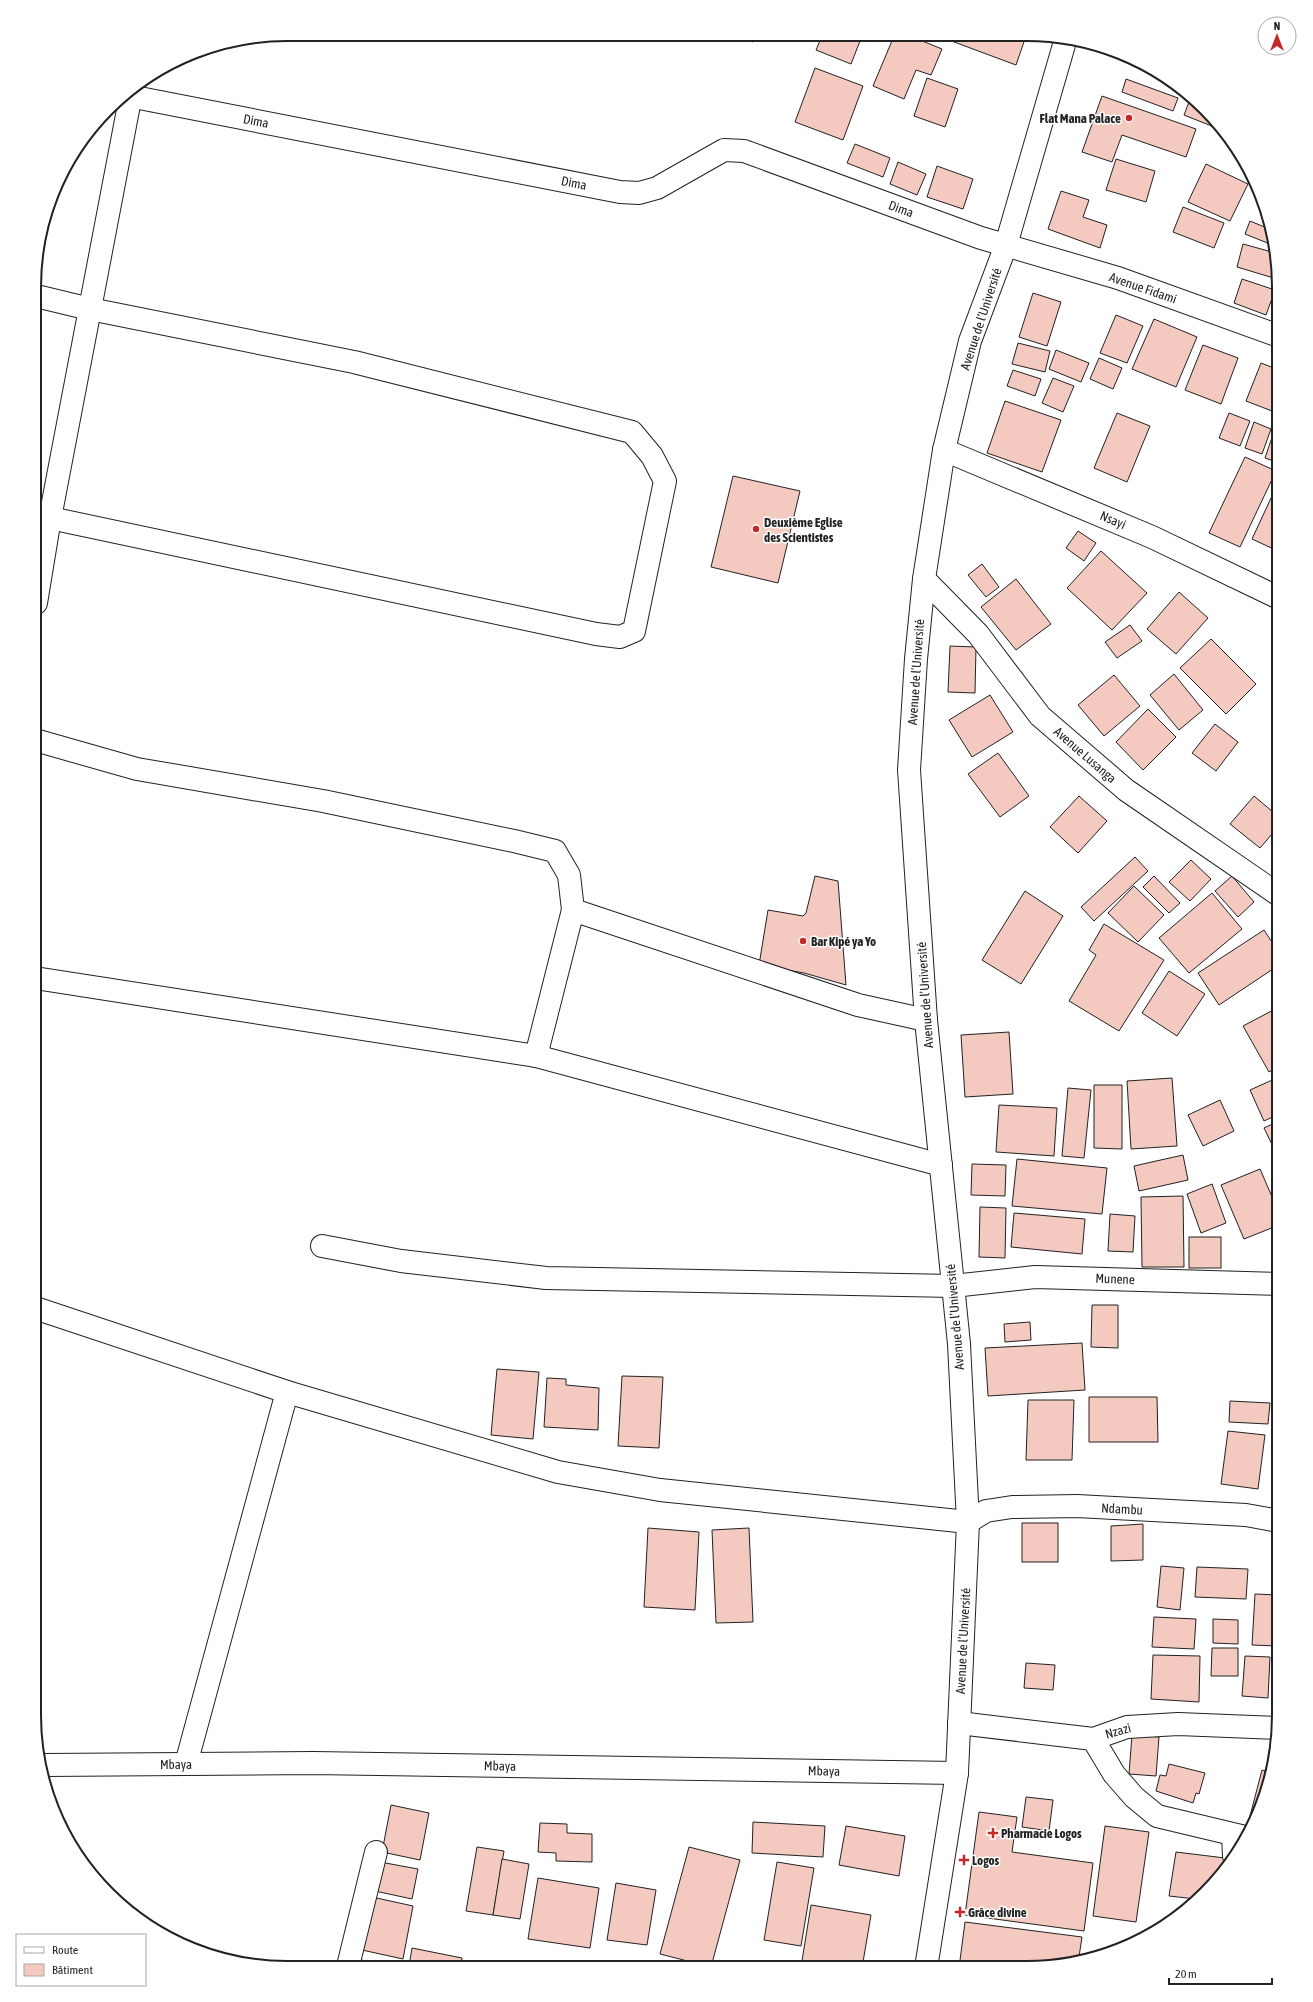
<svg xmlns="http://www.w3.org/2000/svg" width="1313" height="2002" font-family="'Asap Condensed',sans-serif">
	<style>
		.building { fill: #f3c9c0; stroke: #222 }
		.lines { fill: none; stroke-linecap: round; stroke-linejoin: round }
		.street-casing { stroke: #222; stroke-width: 24 }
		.secondary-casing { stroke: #222; stroke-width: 24 }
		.street { stroke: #fff; stroke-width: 22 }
		.secondary { stroke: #fff; stroke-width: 22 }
		.poi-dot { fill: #c62828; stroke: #fff; stroke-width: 1.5 }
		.labels { text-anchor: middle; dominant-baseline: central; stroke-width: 3; stroke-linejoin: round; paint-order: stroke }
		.poi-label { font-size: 13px; font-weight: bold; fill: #222; stroke: #fff; text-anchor: start }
		.street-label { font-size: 13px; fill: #222; stroke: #fff }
		.rim { fill: none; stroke: #222; stroke-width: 2 }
	</style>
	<rect width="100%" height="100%" fill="#fff"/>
	<g class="building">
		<path d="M737,35H756L753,42Z"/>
		<path d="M822,36H862L851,64L816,50Z"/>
		<path d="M894,36H910L942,49L931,75L916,70L904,99L873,86Z"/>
		<path d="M938,36H1026L1016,65Z"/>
		<path d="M815,68L863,86L843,140L795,122Z"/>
		<path d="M927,78L958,89L945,127L914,116Z"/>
		<path d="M1126,79L1178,98L1173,111L1122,92Z"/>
		<path d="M1102,96L1196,129L1186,157L1122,135L1112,162L1082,152Z"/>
		<path d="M1189,102L1200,106L1224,131L1184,115Z"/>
		<path d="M855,144L890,158L883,177L847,163Z"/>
		<path d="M1116,159L1155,171L1146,202L1106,190Z"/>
		<path d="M898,162L926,174L917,195L890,184Z"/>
		<path d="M1206,164L1248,184L1230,221L1188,202Z"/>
		<path d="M937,166L973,179L963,209L927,197Z"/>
		<path d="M1061,191L1089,200L1083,217L1107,225L1100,248L1048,229Z"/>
		<path d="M1183,207L1224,223L1214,248L1173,232Z"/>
		<path d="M1250,221L1267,228L1270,244L1245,234Z"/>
		<path d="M1243,244L1272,252L1277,279L1237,267Z"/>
		<path d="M1242,279L1275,290L1266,315L1234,303Z"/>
		<path d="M1033,293L1061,302L1047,346L1019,337Z"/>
		<path d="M1116,315L1143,326L1127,363L1100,353Z"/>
		<path d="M1154,319L1197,337L1176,387L1132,369Z"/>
		<path d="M1018,343L1050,351L1045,372L1012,364Z"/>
		<path d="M1203,345L1238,358L1221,404L1185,390Z"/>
		<path d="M1056,350L1089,363L1081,382L1049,369Z"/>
		<path d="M1099,358L1122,368L1113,389L1090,379Z"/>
		<path d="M1261,363L1279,370V392L1272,411L1246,401Z"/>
		<path d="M1013,370L1041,379L1035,396L1007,386Z"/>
		<path d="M1053,378L1074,386L1063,412L1042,403Z"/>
		<path d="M1005,401L1061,420L1042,472L987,453Z"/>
		<path d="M1117,413L1150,426L1127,482L1094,468Z"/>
		<path d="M1229,413L1250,421L1240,446L1219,438Z"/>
		<path d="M1279,417V463L1265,458Z"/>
		<path d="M1254,422L1271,429L1262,454L1245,448Z"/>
		<path d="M1245,457L1276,471L1240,547L1209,533Z"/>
		<path d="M733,476L800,491L778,583L711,567Z"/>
		<path d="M1278,483L1279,484L1278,551L1252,539Z"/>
		<path d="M1078,531L1096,543L1084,561L1066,548Z"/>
		<path d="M1101,551L1147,593L1112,630L1067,588Z"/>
		<path d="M982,564L999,587L986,597L968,575Z"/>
		<path d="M1016,579L1051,624L1016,650L981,607Z"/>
		<path d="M1179,592L1208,618L1176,654L1147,629Z"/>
		<path d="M1130,625L1142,641L1117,658L1105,642Z"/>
		<path d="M1211,639L1256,684L1226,714L1180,668Z"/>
		<path d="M950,646L976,647L975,693L948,692Z"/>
		<path d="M1174,674L1203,710L1179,730L1150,695Z"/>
		<path d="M1114,675L1140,706L1104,736L1078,705Z"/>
		<path d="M990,695L1013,732L972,757L949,720Z"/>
		<path d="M1148,709L1176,737L1143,770L1116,742Z"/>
		<path d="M1215,724L1238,742L1216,771L1192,753Z"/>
		<path d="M998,753L1029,796L1000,817L968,774Z"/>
		<path d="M1079,796L1107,821L1078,853L1050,827Z"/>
		<path d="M1254,796L1279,817V826L1260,848L1230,824Z"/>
		<path d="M1135,857L1148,871L1094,921L1081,907Z"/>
		<path d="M1191,860L1211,879L1190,901L1169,882Z"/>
		<path d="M815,876L838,881L846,985L804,973L759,965L768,910L803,916L806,913Z"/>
		<path d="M1154,876L1180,903L1169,913L1143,887Z"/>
		<path d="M1232,876L1254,902L1238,917L1215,891Z"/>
		<path d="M1134,886L1164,915L1138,942L1108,913Z"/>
		<path d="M1025,891L1063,916L1021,984L982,960Z"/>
		<path d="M1212,893L1242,929L1189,973L1159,938Z"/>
		<path d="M1104,924L1164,960L1119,1031L1069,1001L1096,955L1089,950Z"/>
		<path d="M1264,930L1279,953V965L1219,1005L1198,973Z"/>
		<path d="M1169,971L1205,994L1177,1036L1142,1013Z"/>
		<path d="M1279,1007V1066L1269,1072L1243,1026Z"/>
		<path d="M1009,1032L1013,1094L965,1097L961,1035Z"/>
		<path d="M1279,1077V1114L1264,1121L1250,1090Z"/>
		<path d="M1172,1078L1177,1146L1131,1149L1127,1081Z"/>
		<path d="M1094,1085H1122V1149L1094,1148Z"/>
		<path d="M1068,1088L1091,1090L1084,1158L1062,1156Z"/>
		<path d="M1220,1100L1234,1131L1203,1146L1188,1115Z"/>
		<path d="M999,1105L1057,1108L1054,1156L996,1152Z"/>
		<path d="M1279,1121V1159L1264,1128Z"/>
		<path d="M1183,1155L1188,1180L1139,1191L1134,1166Z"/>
		<path d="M1017,1159L1107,1168L1102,1214L1012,1206Z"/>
		<path d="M972,1164L1006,1165L1005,1196L971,1195Z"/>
		<path d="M1260,1169L1279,1213V1225L1244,1239L1221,1185Z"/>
		<path d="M1212,1184L1226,1223L1201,1233L1187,1194Z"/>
		<path d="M1183,1196L1184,1267H1142L1141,1197Z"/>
		<path d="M980,1207L1006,1208L1005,1258L979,1257Z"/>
		<path d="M1014,1213L1085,1219L1082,1254L1011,1247Z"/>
		<path d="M1110,1214L1135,1216L1133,1252L1108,1251Z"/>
		<rect x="1189" y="1237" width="32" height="31"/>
		<path d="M1092,1305H1118V1348L1091,1347Z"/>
		<path d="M1030,1322L1031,1340L1005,1342L1004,1324Z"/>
		<path d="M1082,1343L1085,1390L988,1396L985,1348Z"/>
		<path d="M497,1369L539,1372L533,1439L491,1435Z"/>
		<path d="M622,1376L663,1377L659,1448L618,1446Z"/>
		<path d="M547,1378L566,1379V1385L599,1388L598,1430L544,1427Z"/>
		<path d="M1089,1397H1157L1158,1442H1089Z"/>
		<path d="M1028,1400H1074L1072,1460H1026Z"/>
		<path d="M1230,1401L1270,1403L1268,1424L1229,1422Z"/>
		<path d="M1228,1431L1265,1435L1258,1489L1221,1484Z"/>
		<rect x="1022" y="1523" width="36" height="39"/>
		<path d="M1143,1524V1560L1111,1561V1526Z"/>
		<path d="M648,1528L699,1532L695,1610L644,1607Z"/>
		<path d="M749,1528L753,1622L716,1623L712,1530Z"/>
		<path d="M1161,1566L1184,1568L1180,1610L1157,1607Z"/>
		<path d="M1197,1567L1248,1569L1246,1599L1195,1597Z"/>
		<path d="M1255,1594L1278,1595V1646L1252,1645Z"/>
		<path d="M1154,1617L1196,1619L1194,1649L1152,1647Z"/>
		<path d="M1213,1619L1238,1620V1644L1213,1643Z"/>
		<path d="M1212,1648H1238V1676H1211Z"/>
		<path d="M1153,1655L1200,1656L1199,1702L1151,1699Z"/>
		<path d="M1245,1656L1270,1657L1268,1698L1242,1696Z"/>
		<path d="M1026,1663L1055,1665L1053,1690L1024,1688Z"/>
		<path d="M1132,1735L1159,1737L1156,1776L1129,1774Z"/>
		<path d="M1169,1764L1205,1773L1199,1794L1196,1793L1193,1803L1156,1791L1160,1775L1166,1776Z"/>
		<path d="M1262,1770L1269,1772L1260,1811L1256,1818L1250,1816Z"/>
		<path d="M1026,1797L1053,1800L1049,1831L1022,1827Z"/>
		<path d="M391,1805L429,1813L420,1860L382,1852Z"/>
		<path d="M979,1812L1017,1817L1012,1852L1093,1863L1084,1931L965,1915Z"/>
		<path d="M753,1822L825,1826L823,1857L752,1853Z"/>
		<path d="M540,1823L567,1824V1833L592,1834V1862L556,1861V1853L538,1852Z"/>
		<path d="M846,1826L905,1836L899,1876L839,1865Z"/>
		<path d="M1105,1826L1149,1832L1136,1922L1093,1916Z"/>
		<path d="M477,1847L504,1851L493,1915L466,1911Z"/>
		<path d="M689,1847L740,1860L711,1967L660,1954Z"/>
		<path d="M1176,1852L1225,1858L1224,1872L1196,1899L1169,1896Z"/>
		<path d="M502,1859L529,1864L520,1919L493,1915Z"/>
		<path d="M380,1862L418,1869L412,1899L375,1891Z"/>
		<path d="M777,1862L814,1868L801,1946L764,1940Z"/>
		<path d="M538,1878L599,1888L590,1948L528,1939Z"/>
		<path d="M616,1883L656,1890L647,1945L607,1940Z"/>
		<path d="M372,1897L413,1906L403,1959L362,1950Z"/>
		<path d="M811,1905L871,1915L862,1968L801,1967Z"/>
		<path d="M965,1922L1082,1937L1079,1957L1026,1968H959Z"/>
		<path d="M412,1948L462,1958L461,1966H409Z"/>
		<path d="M353,1958L383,1965L382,1966H351Z"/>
	</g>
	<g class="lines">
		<defs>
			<g id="street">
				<path d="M124,95L620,192L639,193L657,188L724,150L744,151L981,238L1118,278L1279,336"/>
				<path d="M944,450L1152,537L1279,598"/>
				<path d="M36,515L596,634L620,637L634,631L665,481L652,456L632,432L354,362L90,309L36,296"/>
				<path d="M924,579L978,634L1040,716L1126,790L1279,895"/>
				<path d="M36,603L50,518L132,89"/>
				<path d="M35,740L137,769L323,801L514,841L555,851L569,875L573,910L858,1005L926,1020"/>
				<path d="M35,978L536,1056L941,1165"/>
				<path d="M536,1056L573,910"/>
				<path d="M322,1246L401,1261L546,1278L953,1286L1035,1277L1279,1284"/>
				<path d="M35,1308L287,1392L558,1472L660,1490L968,1522L986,1511L1012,1507L1077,1506L1246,1515L1279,1521"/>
				<path d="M959,1723L1093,1739L1127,1727L1178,1724L1278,1728"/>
				<path d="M1093,1739L1114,1774L1134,1797L1157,1816L1245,1837"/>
				<path d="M186,1764L287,1392"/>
				<path d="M44,1765L313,1763L957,1773"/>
				<path d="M1233,1835L1234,1856"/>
				<path d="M348,1966L376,1852"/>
			</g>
			<path id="secondary" d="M926,1968L957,1773L968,1522L959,1344L926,1020L909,770L916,659L924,579L944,450L970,341L1006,245L1066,38"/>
		</defs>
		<use href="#street" class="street-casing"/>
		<use href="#secondary" class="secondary-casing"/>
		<use href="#street" class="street"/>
		<use href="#secondary" class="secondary"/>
	</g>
	<g class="poi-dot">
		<circle cx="1129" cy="118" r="4"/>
		<circle cx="756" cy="529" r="4"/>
		<circle cx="803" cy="941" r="4"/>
		<path d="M991 1827h4v4h4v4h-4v4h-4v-4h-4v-4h4z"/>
		<path d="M962 1854h4v4h4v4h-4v4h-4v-4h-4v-4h4z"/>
		<path d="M958 1906h4v4h4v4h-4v4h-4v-4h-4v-4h4z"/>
	</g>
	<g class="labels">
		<g class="poi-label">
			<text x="1121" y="118" text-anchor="end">Flat Mana Palace</text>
			<text x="764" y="522">Deuxième Eglise<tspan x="764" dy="15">des Scientistes</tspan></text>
			<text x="811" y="941">Bar Kipé ya Yo</text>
			<text x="1001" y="1833">Pharmacie Logos</text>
			<text x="972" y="1860">Logos</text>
			<text x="968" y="1912">Grâce divine</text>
		</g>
		<g class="street-label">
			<text transform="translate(256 121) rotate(11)">Dima</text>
			<text transform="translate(574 183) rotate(11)">Dima</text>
			<text transform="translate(901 209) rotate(20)">Dima</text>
			<text transform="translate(1143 288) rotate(19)">Avenue Fidami</text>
			<text transform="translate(981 319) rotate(-72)">Avenue de l’Université</text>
			<text transform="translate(1113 520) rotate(23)">Nsayi</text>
			<text transform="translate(916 672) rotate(-86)">Avenue de l’Université</text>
			<text transform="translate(1085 755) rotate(41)">Avenue Lusanga</text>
			<text transform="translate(925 995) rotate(-94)">Avenue de l’Université</text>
			<text transform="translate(1115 1279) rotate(2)">Munene</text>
			<text transform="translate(955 1317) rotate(-95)">Avenue de l’Université</text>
			<text transform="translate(1122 1509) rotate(3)">Ndambu</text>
			<text transform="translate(963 1641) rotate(-87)">Avenue de l’Université</text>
			<text transform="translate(1118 1731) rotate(-16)">Nzazi</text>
			<text x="176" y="1764">Mbaya</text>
			<text transform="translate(500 1766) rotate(1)">Mbaya</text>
			<text transform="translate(824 1771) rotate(1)">Mbaya</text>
		</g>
	</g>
	<path d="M0 0H1313V2002H0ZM287 41H1026A246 246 0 0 1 1272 287V1715A246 246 0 0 1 1026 1961H287A246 246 0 0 1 41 1715V287A246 246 0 0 1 287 41Z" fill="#fff" fill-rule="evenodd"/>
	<path class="rim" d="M287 41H1026A246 246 0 0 1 1272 287V1715A246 246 0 0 1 1026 1961H287A246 246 0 0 1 41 1715V287A246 246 0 0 1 287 41Z"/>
	<rect x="16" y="1934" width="130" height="52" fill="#ffffff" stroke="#a7a7a7"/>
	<rect x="24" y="1947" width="20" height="6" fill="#ffffff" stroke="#a7a7a7"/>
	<text x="52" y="1954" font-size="12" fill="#222222">Route</text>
	<rect x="24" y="1964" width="20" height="12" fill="#f3c9c0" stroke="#a7a7a7"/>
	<text x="52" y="1974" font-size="12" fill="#222222">Bâtiment</text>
	<g transform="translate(1277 36)"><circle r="19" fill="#ffffff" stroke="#a7a7a7"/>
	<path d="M0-3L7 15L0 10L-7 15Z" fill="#c62828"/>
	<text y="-6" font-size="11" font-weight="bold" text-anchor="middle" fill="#222222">N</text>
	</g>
	<path d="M1169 1978v6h103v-6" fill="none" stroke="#222222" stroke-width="2"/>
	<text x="1175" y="1978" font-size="12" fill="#222222" stroke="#ffffff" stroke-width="3" paint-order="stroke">20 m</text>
</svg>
